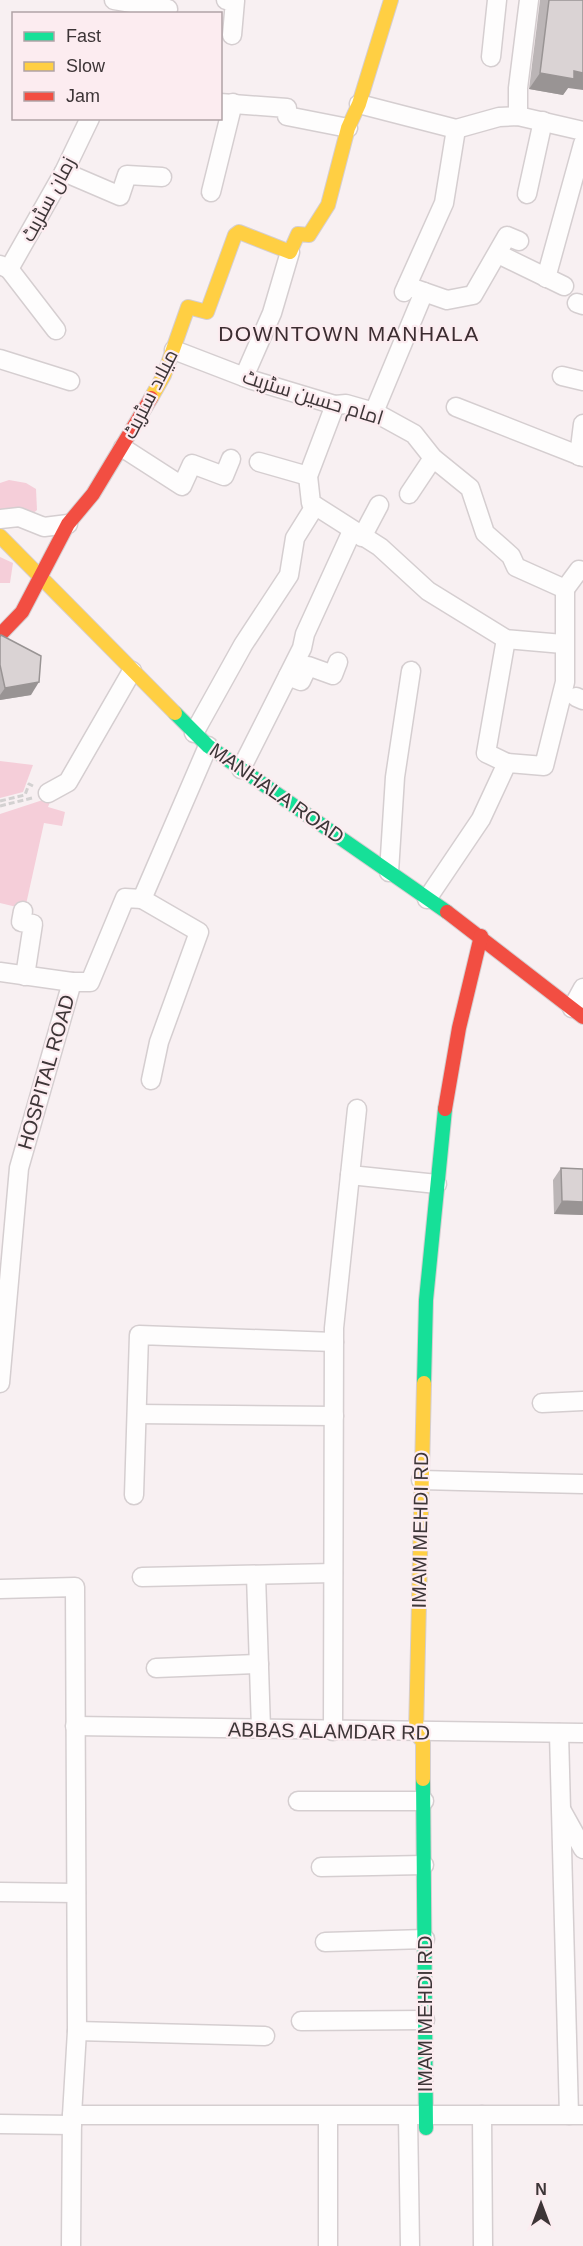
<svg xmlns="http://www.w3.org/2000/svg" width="583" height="2246" font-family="Arial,Cairo,sans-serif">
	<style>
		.green { fill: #f5ced9 }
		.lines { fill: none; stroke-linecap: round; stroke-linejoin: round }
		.street-casing { stroke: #d5ced0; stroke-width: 21 }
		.fast-casing { stroke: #d5ced0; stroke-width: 16 }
		.slow-casing { stroke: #d5ced0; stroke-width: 16 }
		.jam-casing { stroke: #d5ced0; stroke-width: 16 }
		.path { stroke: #d3d1d1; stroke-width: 3; stroke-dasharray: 6 3; stroke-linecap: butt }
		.street { stroke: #fefdfd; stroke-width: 18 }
		.fast { stroke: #16e098; stroke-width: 14 }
		.slow { stroke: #ffcf43; stroke-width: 14 }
		.jam { stroke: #f24e42; stroke-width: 14 }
		.wall { fill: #bbb5b6 }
		.shaded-wall { fill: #999494 }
		.building { fill: #dad3d4; stroke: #999494; stroke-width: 1.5 }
		.labels { text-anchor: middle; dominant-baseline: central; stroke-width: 4.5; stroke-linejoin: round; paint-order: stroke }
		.street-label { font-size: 20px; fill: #3d3537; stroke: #fcecf0 }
		.neighbourhood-label { font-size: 21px; letter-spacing: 1.5px; fill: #3c2d31; stroke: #fcecf0 }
	</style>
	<rect width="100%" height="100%" fill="#f8f0f2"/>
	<g class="green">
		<path d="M9,480L26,483L36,489L37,510L18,526L7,528L0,517V483Z"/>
		<path d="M0,557L13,563L10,583H0Z"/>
		<path d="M0,761L33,765L23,792L0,798Z"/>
		<path d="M52,797L48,807L65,812L62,826L44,823L25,909L0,903V814Z"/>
	</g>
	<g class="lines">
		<defs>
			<g id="street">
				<path d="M114,0L168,9"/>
				<path d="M226,0L235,1L232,35"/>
				<path d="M491,57L497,0"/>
				<path d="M220,103L287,108V116L348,128"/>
				<path d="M359,104L456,129L499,117L518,116L583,131"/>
				<path d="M518,116V88L529,0"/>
				<path d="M64,172L120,196L127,175L162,177"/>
				<path d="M211,192L233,103"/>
				<path d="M527,194L543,121"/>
				<path d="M498,254L564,286"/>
				<path d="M0,265L9,269L64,172L90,118"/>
				<path d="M9,269L56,330"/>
				<path d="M546,278L583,144"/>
				<path d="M404,292L444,203L456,129"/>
				<path d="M424,292L447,300L473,295L507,236L519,241"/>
				<path d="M577,303L583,305"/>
				<path d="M174,350L252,380L335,405L346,404L374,412L414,434L433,458L470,488L485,533L511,556L516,567L565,589L579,570L583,571"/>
				<path d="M0,359L70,381"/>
				<path d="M562,376L583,381"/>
				<path d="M244,377L272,313L290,252"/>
				<path d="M335,405L308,476L311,503L380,547L428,591L506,639L563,644"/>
				<path d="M456,407L583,457"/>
				<path d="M374,412L424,292L407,286"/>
				<path d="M123,448L182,486L192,464L224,476L231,459"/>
				<path d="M579,456L583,424"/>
				<path d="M259,462L308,476"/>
				<path d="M409,494L433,458"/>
				<path d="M0,519L19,517L44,527L68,524"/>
				<path d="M362,537L379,505"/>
				<path d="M506,639L486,753L507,763"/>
				<path d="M288,676L301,681L308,666L333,675L338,662"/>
				<path d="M576,697L583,700"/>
				<path d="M194,733L243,645L289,575L295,538L315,506"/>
				<path d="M241,769L302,648L305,634L352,531"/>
				<path d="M48,793L68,782L132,671"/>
				<path d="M389,872L395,777L411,671"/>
				<path d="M142,899L199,932L159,1042L151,1080"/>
				<path d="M427,899L481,819L507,763L544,766L565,682V589"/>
				<path d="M23,911L21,922L33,924L25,976"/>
				<path d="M0,972L72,982"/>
				<path d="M572,1008L583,988"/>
				<path d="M357,1109L350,1175L437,1184"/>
				<path d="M0,1383L19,1168L72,982H90L125,898L142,899L208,746"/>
				<path d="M542,1403L583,1401"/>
				<path d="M137,1414L334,1416"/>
				<path d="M421,1480L583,1484"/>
				<path d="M134,1495L139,1335L334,1342"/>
				<path d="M256,1575L261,1729"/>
				<path d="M142,1577L333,1573"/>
				<path d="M0,1589L75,1587L77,2031L72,2115L71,2246"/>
				<path d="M156,1668L259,1664"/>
				<path d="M75,1726L583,1733"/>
				<path d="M333,1731L334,1328L350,1175"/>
				<path d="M559,1733L569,2115"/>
				<path d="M298,1801H424"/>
				<path d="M562,1811L583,1849"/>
				<path d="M321,1867L424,1865"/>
				<path d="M0,1892L76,1893"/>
				<path d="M325,1942L425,1939"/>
				<path d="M301,2021L425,2020"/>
				<path d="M77,2031L265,2036"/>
				<path d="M72,2115H583"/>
				<path d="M482,2115L483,2246"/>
				<path d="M328,2116V2246"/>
				<path d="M408,2116L410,2246"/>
				<path d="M0,2124L72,2125"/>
			</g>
			<g id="fast">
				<path d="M175,713L208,746L447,912"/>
				<path d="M424,1383L426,1300L445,1109"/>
				<path d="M423,1779L426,2128"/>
			</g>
			<g id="slow">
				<path d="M151,398L164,375L188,307L207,312L235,235L239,232L290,252L298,234L309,235L328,205L348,128L359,104L391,0"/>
				<path d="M0,536L175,713"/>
				<path d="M423,1779V1742L416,1733L424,1383"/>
			</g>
			<g id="jam">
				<path d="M0,635L22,612L68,524L93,494L151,398"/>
				<path d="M447,912L583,1017"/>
				<path d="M445,1109L459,1028L481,936"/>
			</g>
		</defs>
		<use href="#street" class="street-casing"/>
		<use href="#fast" class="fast-casing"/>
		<use href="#slow" class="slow-casing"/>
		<use href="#jam" class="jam-casing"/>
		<g class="path">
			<path d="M0,801L25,795L29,784L33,786"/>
			<path d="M0,806L32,798"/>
		</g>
		<use href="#street" class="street"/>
		<use href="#fast" class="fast"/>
		<use href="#slow" class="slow"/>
		<use href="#jam" class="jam"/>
	</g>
	<g class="wall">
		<path d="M540,0H583L568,88L563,95L529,89Z"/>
		<path d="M0,637L31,695L0,700Z"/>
		<path d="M561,1168L583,1169V1215L554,1214L553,1180Z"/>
	</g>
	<g class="shaded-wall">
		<path d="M574,71L583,73V90L568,88L563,95L529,89L540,73Z"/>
		<path d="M39,682L31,695L0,700V695L5,688Z"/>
		<path d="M562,1201L583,1202V1215L554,1214Z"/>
	</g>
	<g class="building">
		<path d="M549,0H583V73L574,71V79L540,73Z"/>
		<path d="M1,635L41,656L39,682L5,688L0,665V637Z"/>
		<path d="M561,1168L583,1169V1202L562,1201Z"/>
	</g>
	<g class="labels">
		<g class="street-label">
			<text transform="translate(48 199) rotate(-62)">زمان سٹریٹ</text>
			<text transform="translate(150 394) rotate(-63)">میلاد سٹریٹ</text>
			<text transform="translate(313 397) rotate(17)">امام حسین سٹریٹ</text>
			<text transform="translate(277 793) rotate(35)">MANHALA ROAD</text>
			<text transform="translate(46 1072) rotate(-74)">HOSPITAL ROAD</text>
			<text transform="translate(420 1530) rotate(-89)">IMAM MEHDI RD</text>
			<text transform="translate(329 1731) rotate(1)">ABBAS ALAMDAR RD</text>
			<text transform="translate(425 2014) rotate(-90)">IMAM MEHDI RD</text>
		</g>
		<g class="neighbourhood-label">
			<text x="349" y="333">DOWNTOWN MANHALA</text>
		</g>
	</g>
	<rect x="12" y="12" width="210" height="108" fill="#fcecf0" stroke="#b0a3a6" stroke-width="1.5"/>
	<rect x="24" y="32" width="30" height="9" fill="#16e098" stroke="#b0a3a6" stroke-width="1.5"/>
	<text x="66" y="42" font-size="18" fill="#3d3537">Fast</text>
	<rect x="24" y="62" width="30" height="9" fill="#ffcf43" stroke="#b0a3a6" stroke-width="1.5"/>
	<text x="66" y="72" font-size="18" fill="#3d3537">Slow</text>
	<rect x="24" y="92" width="30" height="9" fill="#f24e42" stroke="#b0a3a6" stroke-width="1.5"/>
	<text x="66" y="102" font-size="18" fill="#3d3537">Jam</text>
	<g transform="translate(541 2204)" stroke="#fcecf0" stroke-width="4.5" paint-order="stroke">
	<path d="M0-4.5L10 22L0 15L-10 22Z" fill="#3d3537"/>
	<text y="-9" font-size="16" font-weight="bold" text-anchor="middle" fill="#3d3537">N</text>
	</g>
</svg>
